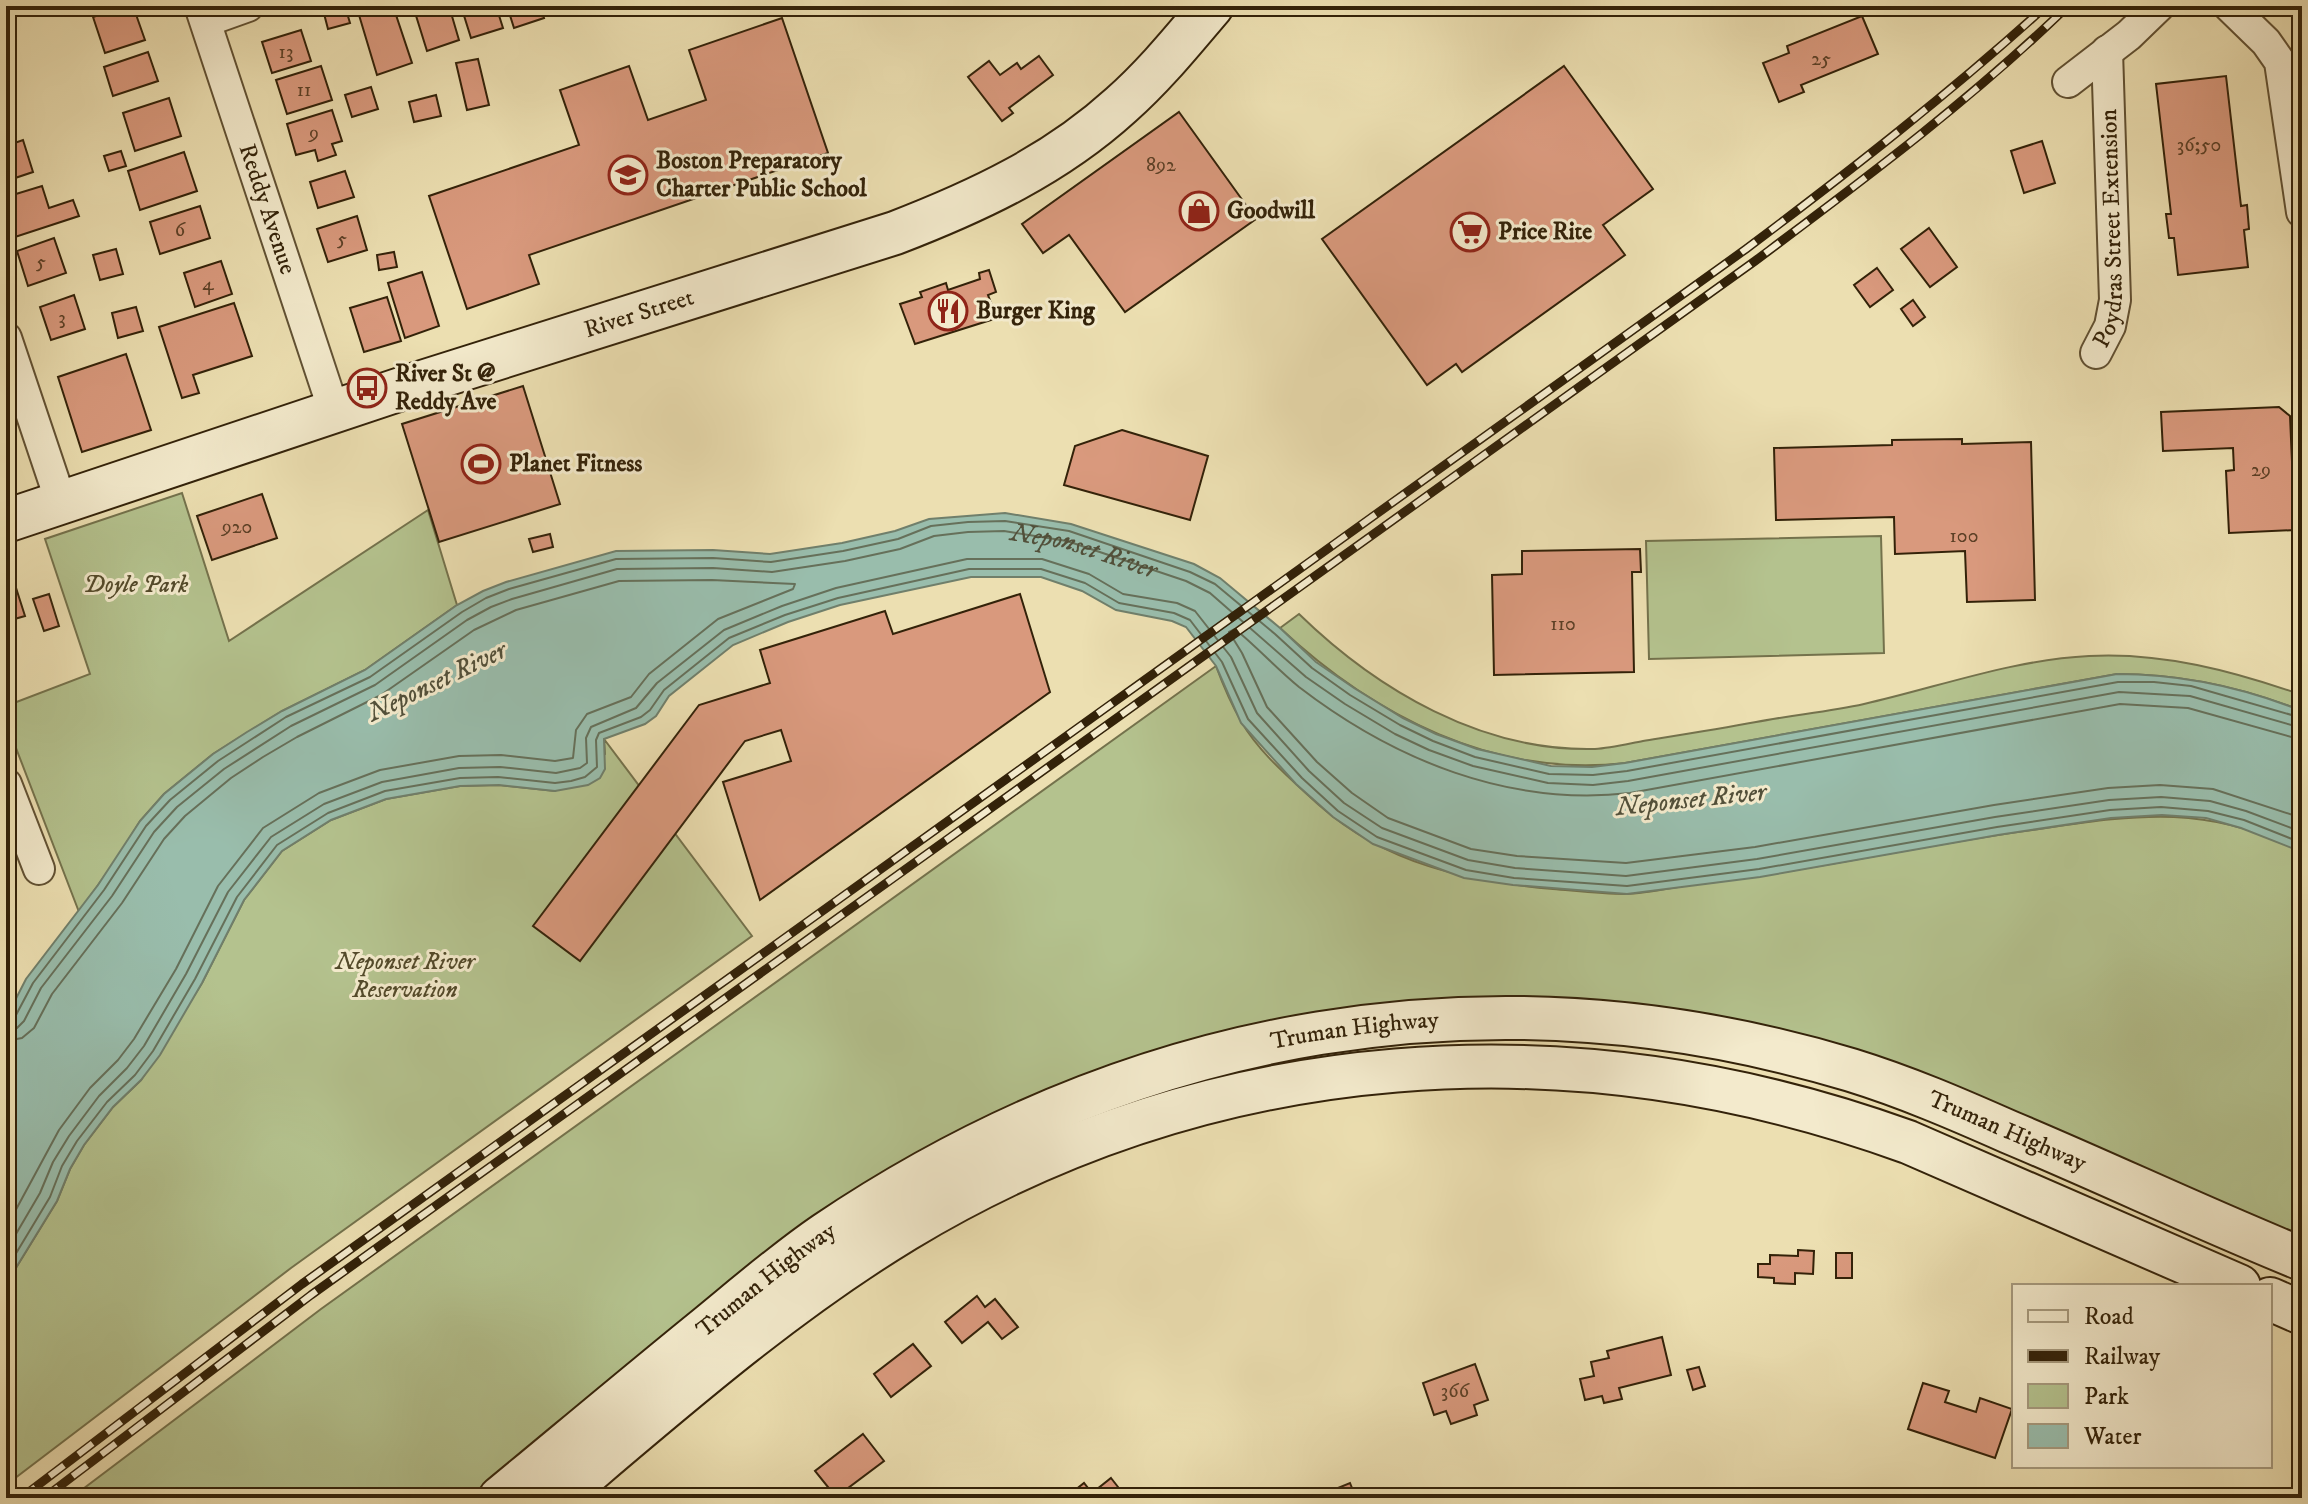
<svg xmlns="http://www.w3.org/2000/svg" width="2308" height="1504" font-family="'IM FELL DW Pica',serif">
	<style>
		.green { fill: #b4c28e; stroke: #74724c; stroke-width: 2 }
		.water { fill: #99bdac; stroke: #707f6b; stroke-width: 2 }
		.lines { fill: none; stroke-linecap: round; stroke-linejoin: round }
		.shore { stroke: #66705a; stroke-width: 2 }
		.building { fill: #d9997d; stroke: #332209; stroke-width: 2 }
		.street-casing { stroke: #615133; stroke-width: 34 }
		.secondary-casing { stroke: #332209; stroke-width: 46 }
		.street { stroke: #f3eacc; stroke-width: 30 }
		.secondary { stroke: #f3eacc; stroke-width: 42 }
		.rail-casing { stroke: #332209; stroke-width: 9 }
		.rail { stroke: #f3eacc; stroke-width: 6; stroke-dasharray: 18; stroke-linecap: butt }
		.labels { text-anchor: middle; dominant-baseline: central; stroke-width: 6; stroke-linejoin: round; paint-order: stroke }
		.number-label { font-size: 20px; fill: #5c4026 }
		.poi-label { font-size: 24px; font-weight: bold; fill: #332209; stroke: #f3eacc; text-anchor: start }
		.street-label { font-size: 24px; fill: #332209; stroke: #f3eacc }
		.park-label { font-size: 24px; font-style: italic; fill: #534a2a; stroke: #f3eacc }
		.water-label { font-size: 26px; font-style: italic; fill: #52503a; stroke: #f3eacc }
	</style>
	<rect width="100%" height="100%" fill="#ecdfb1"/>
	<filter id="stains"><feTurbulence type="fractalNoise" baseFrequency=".0025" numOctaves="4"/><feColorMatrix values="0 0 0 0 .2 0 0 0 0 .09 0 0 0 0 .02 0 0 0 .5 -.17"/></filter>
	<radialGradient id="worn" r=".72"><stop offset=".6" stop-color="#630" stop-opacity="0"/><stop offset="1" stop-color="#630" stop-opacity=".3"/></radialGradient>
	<g class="green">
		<path d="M182,493L229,641L428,510L457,605L365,670L282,711L213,754L164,794L140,821L118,857L79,912L6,722V706L90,674L45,539Z"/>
		<path d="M1881,536L1884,653L1649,659L1646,541Z"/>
		<path d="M1299,614C1377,690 1482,752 1595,749C1610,748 1627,744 1643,741C1680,735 1718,729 1756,722C1792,715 1828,712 1864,704C1939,687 2011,660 2089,656C2162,652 2233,671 2302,695V711C2242,687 2182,674 2117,674L1625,763C1494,778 1374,716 1280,628Z"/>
		<path d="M1216,666C1223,685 1231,704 1241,721C1259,753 1292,780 1319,805C1386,864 1466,881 1553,889C1577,891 1601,894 1625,894C1649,893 1674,887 1697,884C1807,872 1916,846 2025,831C2130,816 2203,801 2302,852V1237L1942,1082L1476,999L1427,1001L1338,1010L771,1251L471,1498H71L321,1309Z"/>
		<path d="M604,739L752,936L291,1268L6,1485V1284L57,1201L70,1169L84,1145L113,1107L141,1080L202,983L244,900L282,851L331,820L386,799L460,786L499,785L555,791L605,754Z"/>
	</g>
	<path class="water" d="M1005,513L1071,524L1194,564L1220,578L1280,628L1316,662L1354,688L1403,718L1436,734L1477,749L1551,766L1592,767L1625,763L2117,674C2182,674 2242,687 2302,711V852L2241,828L2206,818L2162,815L2111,818L1998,835L1760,877L1627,894L1513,885L1464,878L1373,844L1333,817L1296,784L1241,723L1216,666L1186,627L1172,621L1116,610L1082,591L1041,577H971L840,605L788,622L733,645L669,696L656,716L645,724L604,739L605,769L600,778L588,785L555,791L499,785L460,786L386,799L331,820L282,851L244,900L202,983L160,1055L141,1080L113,1107L84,1145L70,1169L57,1201L6,1284V1018L26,979L98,885L140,821L164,794L213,754L247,732L282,711L365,670L457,605L483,591L506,582L616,551L713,550L770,554L842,543L895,531L929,519Z"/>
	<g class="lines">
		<g class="shore">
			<path d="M2302,740L2188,708L2120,704L1630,793C1509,807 1394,760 1299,687C1277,669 1257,647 1235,629L1229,632L1242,653L1267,707L1317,762L1352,793L1388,818L1471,849L1517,856L1626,863L1755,847L1994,805L2108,788L2160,785L2213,789L2302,818"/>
			<path d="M6,1019L16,1015L33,983L104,890L146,826L170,800L218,761L286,717L370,677L462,612L486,598L509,589L616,559L713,558L771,562L843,551L898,539L931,526L968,522L1005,521L1069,531L1190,572L1215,584L1275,634L1312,668L1350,695L1400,725L1433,741L1475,757L1549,774L1593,775L1627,771L2118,682H2154L2191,686L2302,718"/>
			<path id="s1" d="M6,1029L17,1028L24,1021L41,988L112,896L154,832L177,807L224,769L291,726L375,685L467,620L491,607L512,599L617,569L713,568L772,572L845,561L900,549L934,536L968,532L1004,531L1067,541L1186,581L1210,593L1306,677L1345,704L1395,734L1429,750L1473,766L1548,783L1593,785L1628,781L2119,692L2190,696L2302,728"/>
			<path d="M6,1041L22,1038L34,1028L52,994L122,903L164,839L185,816L231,778L263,757L297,737L381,695L474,630L516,610L619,581L712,580L795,584L793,589L718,619L649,674L631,697L587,714L576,730L573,758L555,761L501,755L459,756L380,770L319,793L263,828L218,886L176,969L134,1039L118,1060L90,1088L59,1130L6,1228"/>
			<path d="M6,1251L40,1193L53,1162L69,1136L99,1096L127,1068L144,1046L186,974L228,892L271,837L324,804L382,782L459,768L500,767L556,773L580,768L587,763L586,738L591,727L636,708L657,683L724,630L782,606L836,588L967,559H1042L1089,574L1123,594L1177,603L1195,611L1231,657L1257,713L1309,771L1344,803L1382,828L1468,860L1515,868L1626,876L1757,859L1995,817L2109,800L2161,797L2210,801L2246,811L2302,832"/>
			<path d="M6,1270L50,1197L62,1166L77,1141L107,1102L135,1075L153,1051L195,979L237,897L277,845L328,813L385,791L460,778L498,777L555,783L571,781L585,777L597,767L596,740L599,733L641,717L650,710L664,690L729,638L785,615L838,598L969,569H1041L1085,583L1119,603L1174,613L1190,620L1222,662L1248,719L1302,778L1338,811L1377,837L1466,870L1514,878L1627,886L1759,869L1997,827L2110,810L2161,807L2208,811L2244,820L2302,843"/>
		</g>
	</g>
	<g class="building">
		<path d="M126,6H133L145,40L105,53L93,17Z"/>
		<path d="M322,6H345L350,23L328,29Z"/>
		<path d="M388,6H393L412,63L377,75L359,15Z"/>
		<path d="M413,6H449L459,40L427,51Z"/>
		<path d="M461,6H496L503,28L471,38Z"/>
		<path d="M507,6H540L544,18L514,28Z"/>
		<path d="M1862,16L1878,54L1801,85L1804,92L1779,102L1763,63L1789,53L1787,46Z"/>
		<path d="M782,18L828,153L529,255L539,284L467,309L429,196L579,145L560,90L629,66L648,120L706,100L689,50Z"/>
		<path d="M301,30L311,61L272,73L262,42Z"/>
		<path d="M148,52L158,81L113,96L104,67Z"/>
		<path d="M1039,56L1053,75L1009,108L1013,113L1002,121L968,77L989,61L1000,75L1017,63L1021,69Z"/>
		<path d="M478,59L489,105L467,110L456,63Z"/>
		<path d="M321,66L332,100L287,114L276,80Z"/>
		<path d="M1564,66L1653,189L1603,225L1625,255L1462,372L1456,364L1427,385L1322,239Z"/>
		<path d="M2226,76L2241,206L2247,205L2249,229L2244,230L2248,267L2178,275L2174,238H2169L2166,214H2171L2156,84Z"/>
		<path d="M371,87L378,109L352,117L345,95Z"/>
		<path d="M436,95L441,116L414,122L409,102Z"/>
		<path d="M169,98L181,136L135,151L123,113Z"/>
		<path d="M332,110L342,141L332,144L336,155L318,161L315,150L296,155L287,124Z"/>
		<path d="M1179,112L1256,219L1125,312L1069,235L1043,253L1022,224Z"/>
		<path d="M23,140L33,172L6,181V146Z"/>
		<path d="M2042,141L2055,183L2024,193L2011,151Z"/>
		<path d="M121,151L126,166L109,171L104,156Z"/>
		<path d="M184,152L197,191L140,210L128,171Z"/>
		<path d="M345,171L354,197L318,208L310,182Z"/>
		<path d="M42,186L49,208L73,200L79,216L15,237L6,209V197Z"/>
		<path d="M200,206L210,238L160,254L150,222Z"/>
		<path d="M357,216L367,250L328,262L317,229Z"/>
		<path d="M1929,228L1957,267L1930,287L1901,249Z"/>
		<path d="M54,238L66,273L28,286L17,251Z"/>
		<path d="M116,249L123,274L100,280L93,255Z"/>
		<path d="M394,252L397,267L379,270L377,255Z"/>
		<path d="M221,261L232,294L195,307L184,273Z"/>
		<path d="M1877,268L1893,290L1870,307L1854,285Z"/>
		<path d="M989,270L996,292L988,295L997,318L915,344L900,304L922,297L920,292L946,283L948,290L980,279L979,273Z"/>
		<path d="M422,272L439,326L405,338L388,283Z"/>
		<path d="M74,295L85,329L51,340L40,307Z"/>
		<path d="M387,297L401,341L364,352L350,308Z"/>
		<path d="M1913,300L1925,317L1913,326L1901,309Z"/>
		<path d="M234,303L252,356L193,375L199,393L182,398L159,327Z"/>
		<path d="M136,307L143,331L118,338L112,313Z"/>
		<path d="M126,354L151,430L82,452L58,377Z"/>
		<path d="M523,386L560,504L439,542L402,424Z"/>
		<path d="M2279,407L2290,416L2295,530L2229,533L2226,471L2234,470L2233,448L2163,451L2161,412Z"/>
		<path d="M1122,430L1208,456L1190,520L1064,485L1075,446Z"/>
		<path d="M1962,439V444L2031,442L2035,600L1967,602L1965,551L1895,554L1894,517L1776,520L1774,448L1892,445V440Z"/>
		<path d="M262,494L277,538L212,560L197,516Z"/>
		<path d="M550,534L553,547L533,552L529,539Z"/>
		<path d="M1640,549L1641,572H1632L1634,672L1494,675L1492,575L1522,574V551Z"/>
		<path d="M10,569L25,616L11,620L6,607V570Z"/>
		<path d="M49,594L59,626L44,631L33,599Z"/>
		<path d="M1020,594L1050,692L760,900L723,782L791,761L781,730L745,741L580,961L533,926L699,705L770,683L760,650L885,611L893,634Z"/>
		<path d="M1798,1250L1814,1251L1813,1274L1795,1273V1284L1774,1283V1278L1758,1277V1264H1770V1255L1798,1256Z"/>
		<rect x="1836" y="1253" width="16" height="25"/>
		<path d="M977,1296L985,1307L995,1299L1018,1327L1002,1339L988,1322L962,1343L945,1322Z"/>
		<path d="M1662,1337L1671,1375L1619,1388L1622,1399L1604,1403L1602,1396L1585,1400L1580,1379L1594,1376L1591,1362L1609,1358L1607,1351Z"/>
		<path d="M913,1344L931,1366L891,1397L874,1374Z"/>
		<path d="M1475,1364L1488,1400L1474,1405L1477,1415L1451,1424L1446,1411L1434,1415L1423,1383Z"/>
		<path d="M1699,1367L1705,1386L1693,1390L1687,1370Z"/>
		<path d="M1923,1383L1949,1391L1945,1402L1976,1412L1980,1398L2012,1409L1995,1458L1908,1429Z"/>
		<path d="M863,1434L884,1461L836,1497L815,1471Z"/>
		<path d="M1111,1478L1125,1496L1122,1498H1071L1069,1495L1084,1483L1092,1493Z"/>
		<path d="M1350,1483L1356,1498L1316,1497Z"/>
	</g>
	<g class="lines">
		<defs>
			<g id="street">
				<path id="s2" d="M200,6L334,411"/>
				<path d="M2229,6L2266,42L2280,62L2302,212"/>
				<path d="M206,21L248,6"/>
				<path d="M2068,82L2129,35L2159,6"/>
				<path d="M6,338L61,502"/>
				<path id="s3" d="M2096,353L2110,326L2115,300L2107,51"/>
				<path d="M6,784L39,869"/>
			</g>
			<g id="secondary">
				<path id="s4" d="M6,521L416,384L895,233C978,201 1055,165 1121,105C1155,75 1183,40 1212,6"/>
				<path d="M2270,1299L2302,1313"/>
				<path id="s5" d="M500,1498C569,1441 638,1383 707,1327C746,1295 784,1262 825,1234C1135,1025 1492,962 1851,1070C1906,1087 1957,1109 2009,1132C2107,1173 2203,1219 2302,1259"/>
				<path d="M558,1498C669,1404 780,1306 905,1230C1214,1044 1571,1020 1908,1142L2239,1286"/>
			</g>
		</defs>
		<use href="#street" class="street-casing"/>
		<use href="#secondary" class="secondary-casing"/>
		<use href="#street" class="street"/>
		<use href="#secondary" class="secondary"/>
		<defs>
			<g id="rail">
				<path d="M21,1498L302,1284L1746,249C1850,171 1950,93 2046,6"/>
				<path d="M44,1498L311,1295L1755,261C1863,180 1971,100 2068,6"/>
			</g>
		</defs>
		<use href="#rail" class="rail-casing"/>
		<use href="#rail" class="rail"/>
	</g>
	<defs>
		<symbol id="school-ring" viewBox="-11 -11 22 22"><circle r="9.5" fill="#f3eacc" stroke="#8f2418" stroke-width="1.5"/><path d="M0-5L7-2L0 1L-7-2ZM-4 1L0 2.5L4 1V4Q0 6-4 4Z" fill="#8f2418"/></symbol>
		<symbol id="shop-ring" viewBox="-11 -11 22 22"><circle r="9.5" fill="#f3eacc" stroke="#8f2418" stroke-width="1.5"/><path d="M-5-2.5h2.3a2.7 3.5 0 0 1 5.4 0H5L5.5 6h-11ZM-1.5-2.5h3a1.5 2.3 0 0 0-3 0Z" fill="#8f2418"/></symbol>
		<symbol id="supermarket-ring" viewBox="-11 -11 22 22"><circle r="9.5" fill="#f3eacc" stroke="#8f2418" stroke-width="1.5"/><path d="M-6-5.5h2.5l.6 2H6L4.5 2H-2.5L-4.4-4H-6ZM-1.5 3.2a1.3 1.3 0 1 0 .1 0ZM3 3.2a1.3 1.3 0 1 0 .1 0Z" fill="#8f2418"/></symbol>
		<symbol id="restaurant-ring" viewBox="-11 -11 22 22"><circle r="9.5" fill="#f3eacc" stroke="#8f2418" stroke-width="1.5"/><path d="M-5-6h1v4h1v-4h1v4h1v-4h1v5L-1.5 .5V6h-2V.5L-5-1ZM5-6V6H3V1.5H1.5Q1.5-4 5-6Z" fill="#8f2418"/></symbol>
		<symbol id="bus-ring" viewBox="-11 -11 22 22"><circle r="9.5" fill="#f3eacc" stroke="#8f2418" stroke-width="1.5"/><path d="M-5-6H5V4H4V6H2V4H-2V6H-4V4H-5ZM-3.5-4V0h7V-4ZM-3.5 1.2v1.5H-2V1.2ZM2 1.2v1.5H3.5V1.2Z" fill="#8f2418"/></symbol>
		<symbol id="stadium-ring" viewBox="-11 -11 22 22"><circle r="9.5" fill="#f3eacc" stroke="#8f2418" stroke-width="1.5"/><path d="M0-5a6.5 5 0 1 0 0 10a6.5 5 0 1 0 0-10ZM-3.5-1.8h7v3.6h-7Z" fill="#8f2418"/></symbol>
	</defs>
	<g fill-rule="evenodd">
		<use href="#school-ring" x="606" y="153" width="44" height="44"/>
		<use href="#shop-ring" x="1177" y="189" width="44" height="44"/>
		<use href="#supermarket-ring" x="1448" y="210" width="44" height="44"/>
		<use href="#restaurant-ring" x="926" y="289" width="44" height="44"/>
		<use href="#bus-ring" x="345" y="366" width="44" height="44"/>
		<use href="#stadium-ring" x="459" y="442" width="44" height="44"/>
	</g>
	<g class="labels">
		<g class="number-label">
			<text x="286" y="52">13</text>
			<text x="1821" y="59">25</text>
			<text x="304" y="90">11</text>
			<text x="314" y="133">9</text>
			<text x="2199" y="145">36;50</text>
			<text x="1161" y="165">892</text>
			<text x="180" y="230">6</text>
			<text x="342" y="239">5</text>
			<text x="41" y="262">5</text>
			<text x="208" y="284">4</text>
			<text x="62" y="318">3</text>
			<text x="2261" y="470">29</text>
			<text x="237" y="527">920</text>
			<text x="1964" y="536">100</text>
			<text x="1563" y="624">110</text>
			<text x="1455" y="1391">366</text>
		</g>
		<g class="poi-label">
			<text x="656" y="161">Boston Preparatory<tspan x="656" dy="28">Charter Public School</tspan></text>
			<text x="1227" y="211">Goodwill</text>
			<text x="1498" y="232">Price Rite</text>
			<text x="976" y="311">Burger King</text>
			<text x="395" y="374">River St @<tspan x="395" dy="28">Reddy Ave</tspan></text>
			<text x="509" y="464">Planet Fitness</text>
		</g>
		<g class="street-label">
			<text stroke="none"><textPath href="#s2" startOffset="214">Reddy Avenue</textPath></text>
			<text stroke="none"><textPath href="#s3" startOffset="128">Poydras Street Extension</textPath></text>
			<text stroke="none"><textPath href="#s4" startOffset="666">River Street</textPath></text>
			<text stroke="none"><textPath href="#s5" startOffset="992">Truman Highway</textPath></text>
			<text stroke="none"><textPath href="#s5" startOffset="1662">Truman Highway</textPath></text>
			<text stroke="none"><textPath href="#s5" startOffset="344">Truman Highway</textPath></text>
		</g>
		<g class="park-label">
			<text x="136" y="585">Doyle Park</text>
			<text x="405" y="962">Neponset River<tspan x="405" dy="28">Reservation</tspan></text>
		</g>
		<g class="water-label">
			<text stroke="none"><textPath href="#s1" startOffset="1264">Neponset River</textPath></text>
			<text transform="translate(437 682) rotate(-26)">Neponset River</text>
			<text transform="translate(1691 800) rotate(-6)">Neponset River</text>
		</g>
	</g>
	<rect width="2308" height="1504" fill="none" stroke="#ecdfb1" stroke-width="32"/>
	<rect x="8" y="8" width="2292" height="1488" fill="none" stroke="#332209" stroke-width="4"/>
	<rect x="16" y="16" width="2276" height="1472" fill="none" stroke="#332209" stroke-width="2"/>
	<rect x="2012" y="1284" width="260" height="184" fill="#f3eacc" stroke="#a69a7e" stroke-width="2"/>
	<rect x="2028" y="1310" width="40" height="12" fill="#f3eacc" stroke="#a69a7e" stroke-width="2"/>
	<text x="2084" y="1324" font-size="24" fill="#332209">Road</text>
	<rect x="2028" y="1350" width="40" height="12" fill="#332209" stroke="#a69a7e" stroke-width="2"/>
	<text x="2084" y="1364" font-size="24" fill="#332209">Railway</text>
	<rect x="2028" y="1384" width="40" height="24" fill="#b4c28e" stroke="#a69a7e" stroke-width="2"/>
	<text x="2084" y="1404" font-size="24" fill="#332209">Park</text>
	<rect x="2028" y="1424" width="40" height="24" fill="#99bdac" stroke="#a69a7e" stroke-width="2"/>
	<text x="2084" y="1444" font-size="24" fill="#332209">Water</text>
	<rect width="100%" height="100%" filter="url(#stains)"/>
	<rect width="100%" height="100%" fill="url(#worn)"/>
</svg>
